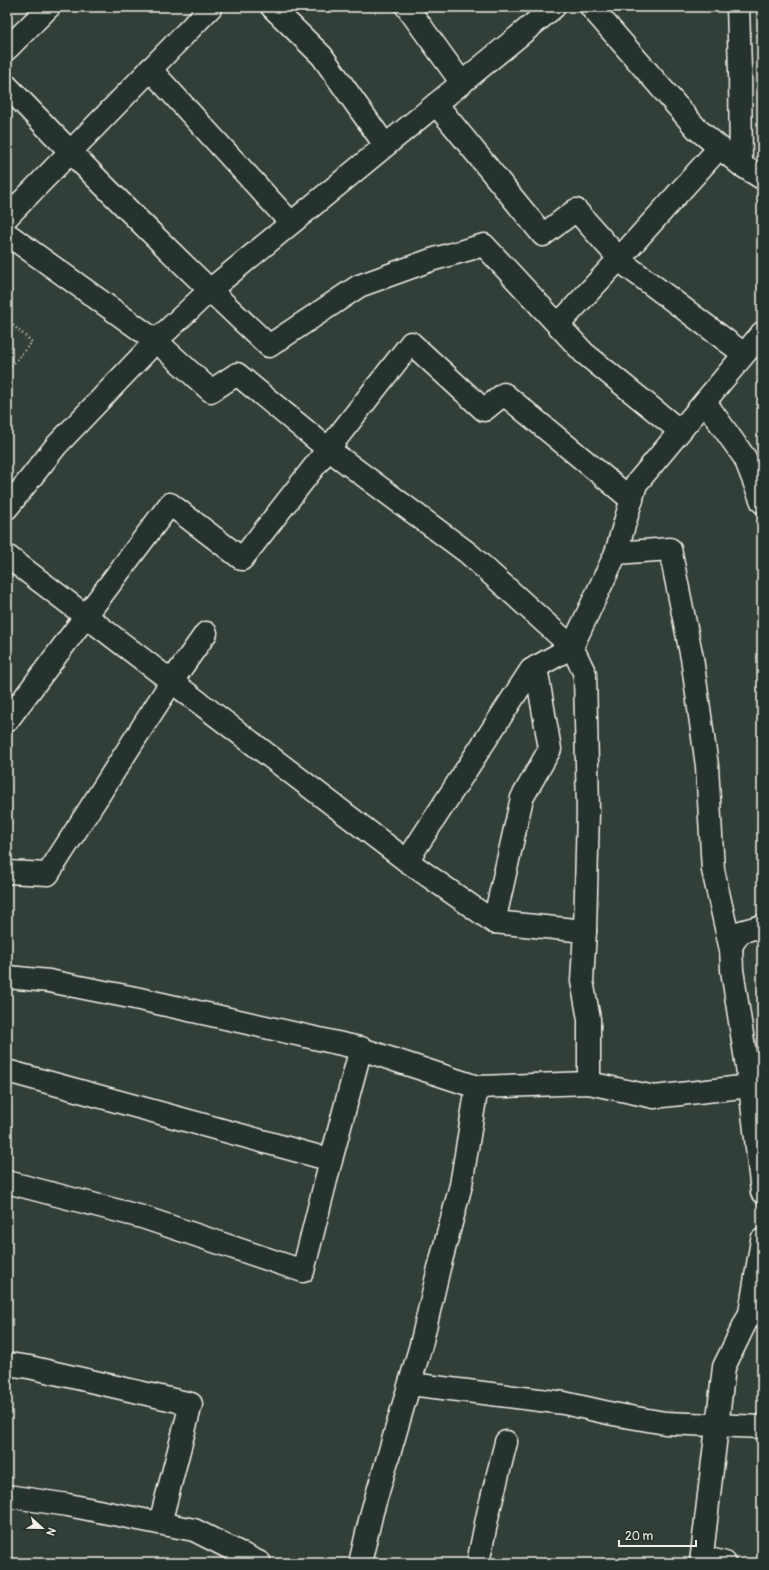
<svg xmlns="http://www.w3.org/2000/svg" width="769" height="1570" font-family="Pangolin,sans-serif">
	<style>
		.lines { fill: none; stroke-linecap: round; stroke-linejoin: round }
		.minor-casing { stroke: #f4f1e8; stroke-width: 25 }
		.path { stroke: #f4f1e8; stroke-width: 2.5; stroke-dasharray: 1 3; stroke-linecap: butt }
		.minor { stroke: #26332d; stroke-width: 22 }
	</style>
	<rect width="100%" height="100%" fill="#323e38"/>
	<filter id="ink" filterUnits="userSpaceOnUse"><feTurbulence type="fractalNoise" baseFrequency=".025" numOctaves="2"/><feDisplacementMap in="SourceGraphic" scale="8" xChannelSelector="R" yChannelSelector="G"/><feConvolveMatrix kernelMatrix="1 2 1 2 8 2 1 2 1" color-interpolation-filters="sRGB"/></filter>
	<g filter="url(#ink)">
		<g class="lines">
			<defs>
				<g id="minor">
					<path d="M272,7L322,56L385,145"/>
					<path d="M407,7L462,83"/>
					<path d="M591,7L697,129L741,165L762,178"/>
					<path d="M738,7L740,70L741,165"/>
					<path d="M7,49L49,7"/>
					<path d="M150,69L291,223"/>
					<path d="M7,86C92,175 179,262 269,346L359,286L431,260L484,245L584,353L680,431"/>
					<path d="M436,104L543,235L576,210L623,263L744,354"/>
					<path d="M7,217L211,7"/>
					<path d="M7,234L156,341L211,391L237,374L328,449L468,553L572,647L585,674L588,810L585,931L582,981L589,1019V1083"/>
					<path d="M558,325L619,259L719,148"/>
					<path d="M705,402L745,458L762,502"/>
					<path d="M7,508L56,446L156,341L210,290L554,7"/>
					<path d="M616,553L670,549L692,658L707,766L713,870L731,950"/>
					<path d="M7,556L407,861L494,922L585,931"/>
					<path d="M7,721L170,504L242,559L411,343L484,410L504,394L632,500"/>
					<path d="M407,861L531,670L572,647L616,553L636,484L762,333"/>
					<path d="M7,872L48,874L172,681L206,633"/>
					<path d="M494,922L522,798L550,749L536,667"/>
					<path d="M762,926L740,932L731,946L732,970L750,1086L762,1192"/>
					<path d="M7,977L49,981L135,998L355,1047L477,1087L589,1083L654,1097L750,1086"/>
					<path d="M7,1071L331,1160L361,1048"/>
					<path d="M7,1182L142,1217L303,1271L331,1160"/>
					<path d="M7,1364L29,1367L191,1404L160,1523"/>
					<path d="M410,1384L564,1403L613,1414L665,1423L762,1427"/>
					<path d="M7,1496L68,1505L194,1530L260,1563"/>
					<path d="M702,1557L725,1563"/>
					<path d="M360,1563L372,1512L421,1345L439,1268L461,1185L477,1087"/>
					<path d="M478,1563L488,1514L506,1442"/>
					<path d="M701,1563L724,1367L750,1313L762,1240"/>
				</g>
			</defs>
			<use href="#minor" class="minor-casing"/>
			<path class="path" d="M7,320L32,342L7,371"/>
			<use href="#minor" class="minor"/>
		</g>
	</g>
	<rect width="769" height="1570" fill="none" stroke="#26332d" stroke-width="24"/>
	<rect x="12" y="12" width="745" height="1546" fill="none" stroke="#f4f1e8" stroke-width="1.5" filter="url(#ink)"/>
	<g transform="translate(42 1528) rotate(112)" stroke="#26332d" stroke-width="3" paint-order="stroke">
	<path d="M0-3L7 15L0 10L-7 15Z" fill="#f4f1e8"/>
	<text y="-6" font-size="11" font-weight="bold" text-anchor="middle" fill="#f4f1e8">N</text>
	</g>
	<path d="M619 1540v6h77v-6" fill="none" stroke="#f4f1e8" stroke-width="2"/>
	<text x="625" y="1540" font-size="12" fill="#f4f1e8" stroke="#26332d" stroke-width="3" paint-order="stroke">20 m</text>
</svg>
